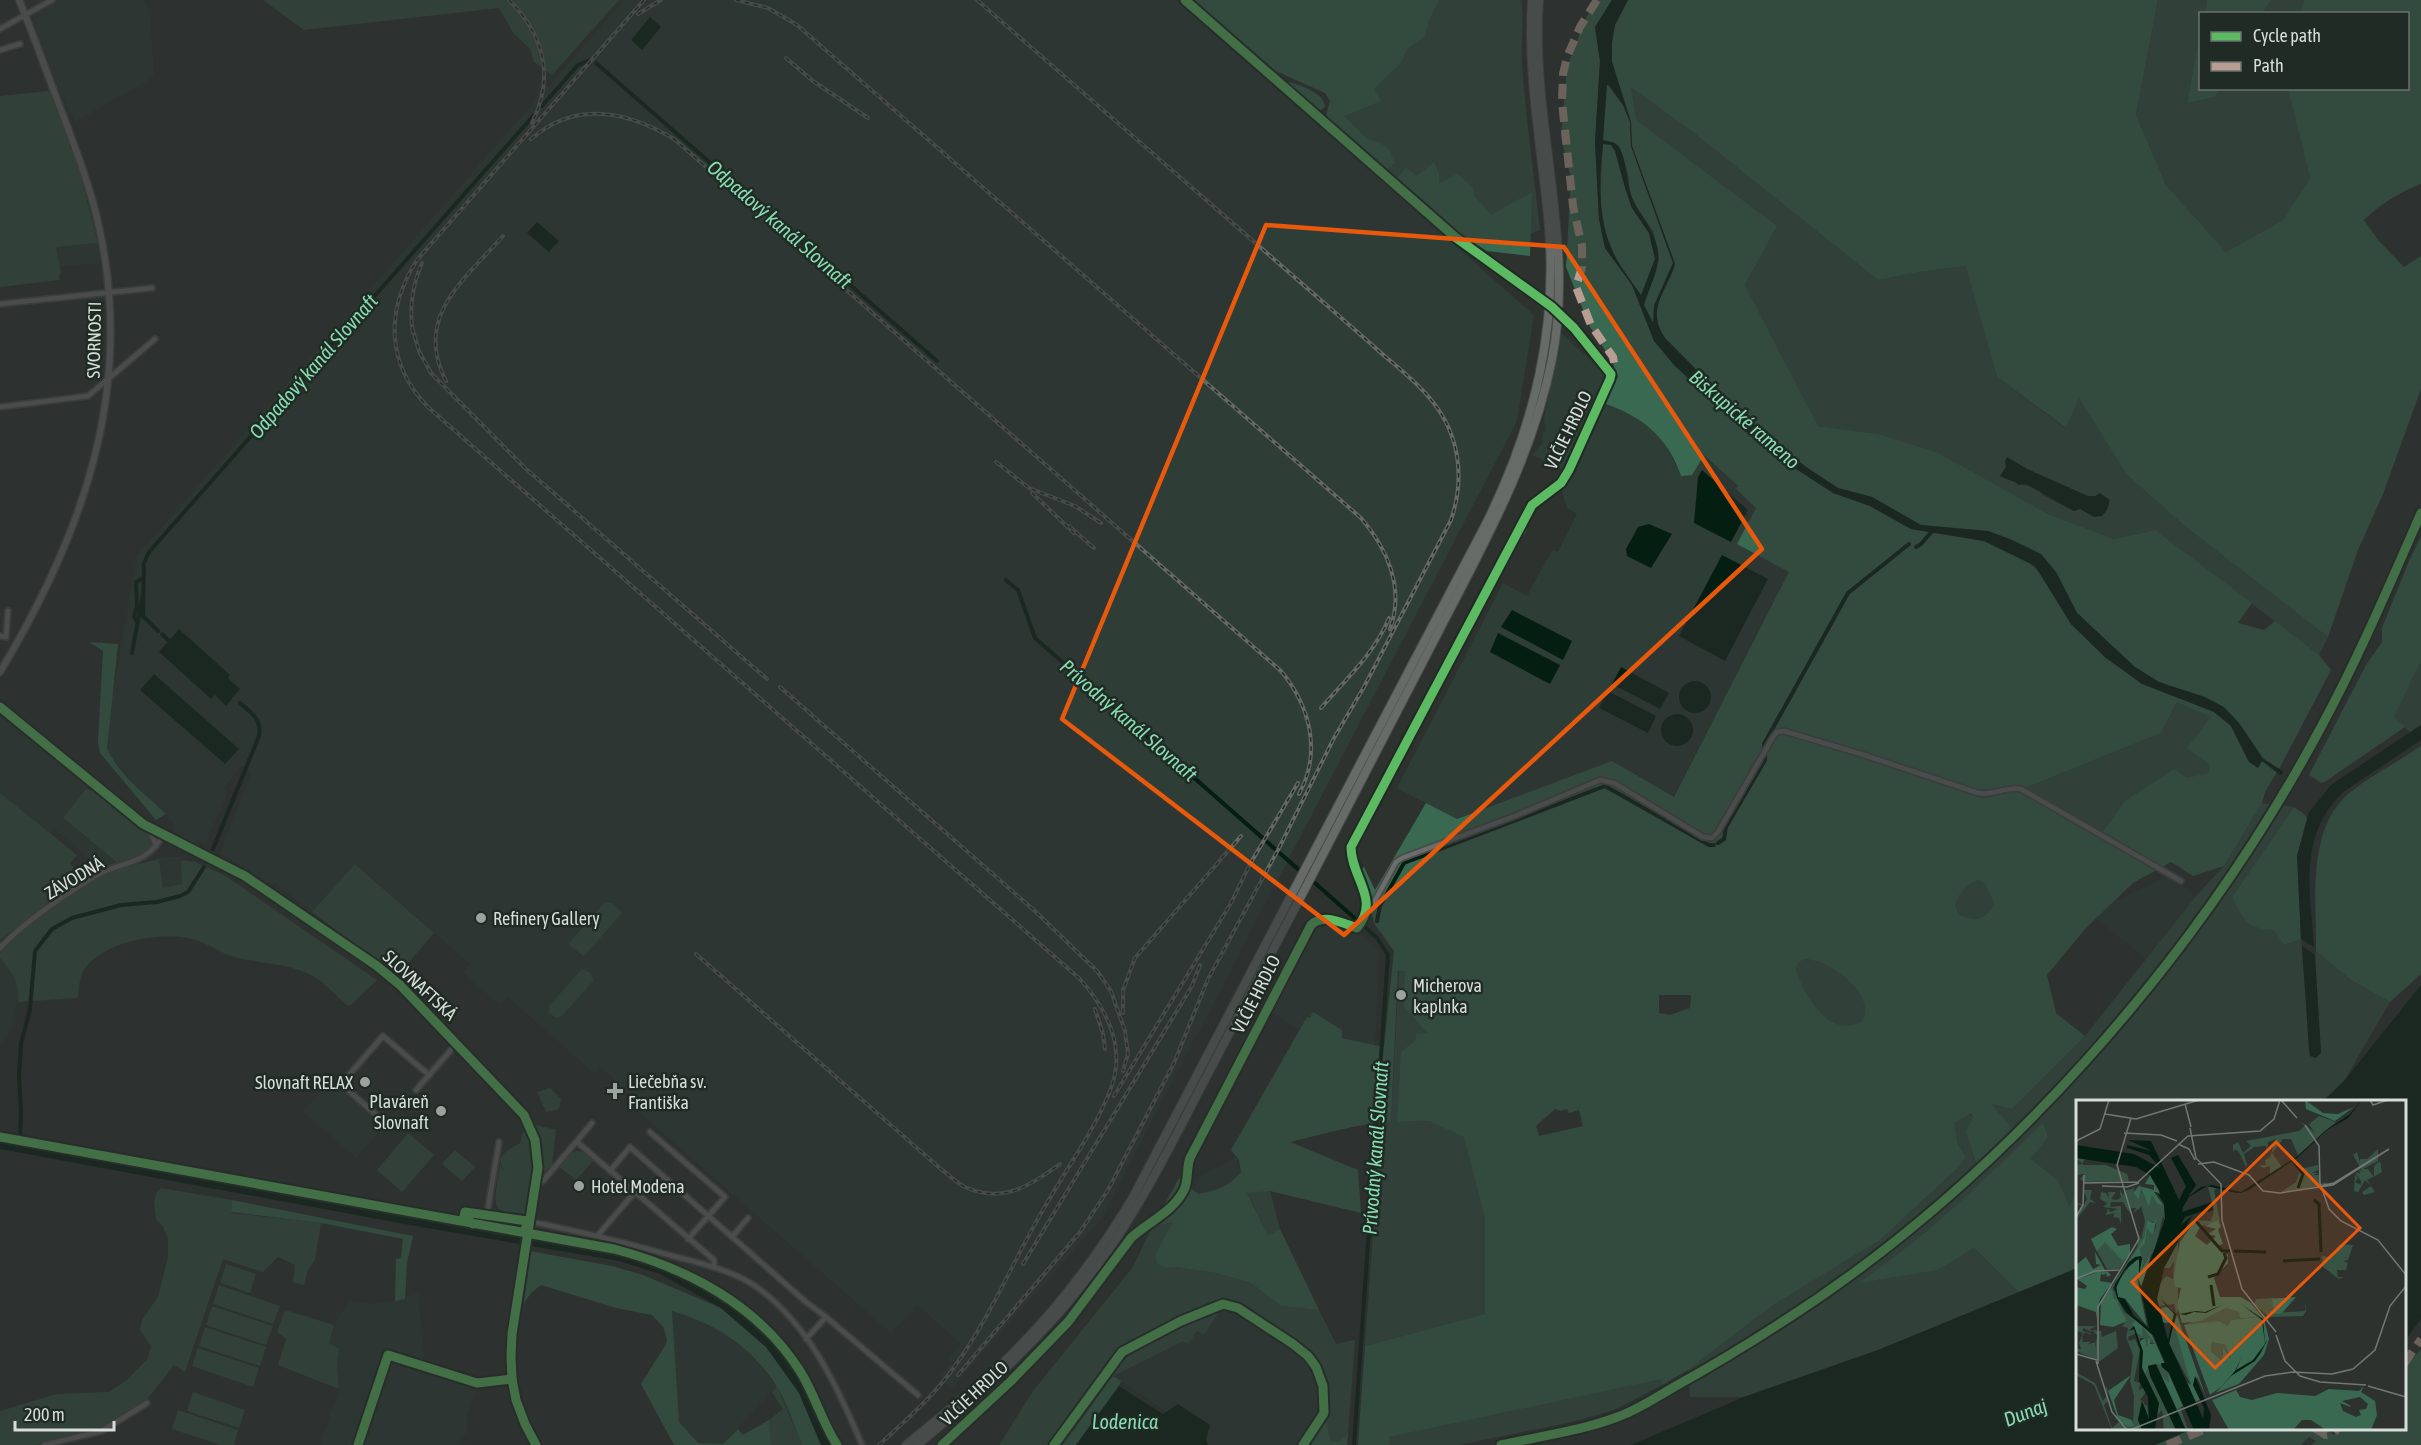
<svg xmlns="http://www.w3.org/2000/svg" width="2421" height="1445" font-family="'Asap Condensed',sans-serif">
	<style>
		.built { fill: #2e3d35 }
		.green { fill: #375344; fill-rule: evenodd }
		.forest { fill: #3a6952; fill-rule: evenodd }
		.water { fill: #051e12; fill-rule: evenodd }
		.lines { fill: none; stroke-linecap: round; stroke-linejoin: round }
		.canal { stroke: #051e12; stroke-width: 4 }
		.minor-casing { stroke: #494d4a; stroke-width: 8 }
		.major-casing { stroke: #494d4a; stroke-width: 9 }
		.highway-casing { stroke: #494d4a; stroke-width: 10 }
		.minor { stroke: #6b6e6c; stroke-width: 4.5 }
		.major { stroke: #6a6e6b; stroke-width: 6 }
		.highway { stroke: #676b68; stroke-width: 8 }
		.rail-casing { stroke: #656866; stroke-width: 4 }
		.rail { stroke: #202b25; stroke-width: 1.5; stroke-dasharray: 4.5; stroke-linecap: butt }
		.minor-bridge-casing { stroke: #494d4a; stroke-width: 8; stroke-linecap: butt }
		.minor-bridge { stroke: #6b6e6c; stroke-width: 4.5 }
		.quiet { stroke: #b99d93; stroke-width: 8; stroke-dasharray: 15 8; stroke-linecap: butt }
		.cycleway-casing { stroke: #202b25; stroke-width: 13 }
		.cycleway { stroke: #5cba63; stroke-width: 9 }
		.marked { fill: none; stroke: #e8590c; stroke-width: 4.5; stroke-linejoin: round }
		.poi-dot { fill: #9ca29e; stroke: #202b25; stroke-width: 2 }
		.labels { text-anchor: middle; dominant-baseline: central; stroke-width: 5; stroke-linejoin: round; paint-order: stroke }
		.street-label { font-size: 18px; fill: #d7deda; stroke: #202b25 }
		.poi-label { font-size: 18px; fill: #d7deda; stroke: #202b25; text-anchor: start }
		.water-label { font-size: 20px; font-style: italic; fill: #88dcb1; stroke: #202b25 }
		.inset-river { fill: none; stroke: #051e12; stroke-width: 3 }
		.inset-road { fill: none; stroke: #717773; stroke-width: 1.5 }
		.view { fill: #e8590c; fill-opacity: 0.15; stroke: #e8590c; stroke-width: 3 }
		.inset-edge { fill: none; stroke: #d7deda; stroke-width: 3 }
	</style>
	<rect width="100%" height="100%" fill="#2d322f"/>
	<g class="built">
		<path d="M46,0H144L150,11L154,77L75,122L60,92L29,10Z"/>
		<path d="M624,0H1176L1534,315L1517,421L1101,1219L952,1388L939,1376L951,1363L948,1359L961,1344L917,1305L891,1333L640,1113L644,1109L641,1105L601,1067L595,1074L508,997L500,1005L463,973L470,964L356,864L312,912L275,883L272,885L220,853L251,773L242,765L224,787L228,793L205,845L198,841L196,844L170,833L173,831V821L144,794L112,758L107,748L110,687L114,689L136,557L536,100L539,85L549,86Z"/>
		<path d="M98,243L100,263L59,267L55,247Z"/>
		<path d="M1561,333L1604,372L1605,376L1602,387L1564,470L1532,455L1542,443L1543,432L1546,431L1544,419Z"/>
		<path d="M1602,403L1632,414L1653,429L1666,445L1681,476L1704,455L1734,482L1738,486L1736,490L1756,508L1790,572L1673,797L1612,761L1456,819L1397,788L1503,583L1527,596L1552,550L1558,552L1577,514L1567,508L1562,491L1572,473Z"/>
		<path d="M0,712L89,787L63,819L119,864L104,870L57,831L56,828L50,834L0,793Z"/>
		<path d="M164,857H182V884L163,888L159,859Z"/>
		<path d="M2169,876L2196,896L2146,958L2095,918L2118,899Z"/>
		<path d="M1323,921L1357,930L1379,951L1375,1045L1341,1038L1313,1013L1310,1018L1307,1017L1300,1030L1268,1010L1310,930Z"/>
		<path d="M0,958L16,976L19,991L13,1025L0,1044Z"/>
		<path d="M333,1078L381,1121L380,1130L356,1158L303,1111Z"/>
		<path d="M1236,1157L1241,1172L1234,1181L1215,1191L1198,1194L1194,1191L1199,1177Z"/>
		<path d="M418,1293L425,1362L477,1379L478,1389L467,1414V1433L461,1435L459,1441L466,1445H320L339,1389L337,1364L339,1350L328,1344L337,1319L351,1301L371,1304L401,1300Z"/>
		<path d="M1232,1307L1305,1355L1320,1378L1324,1412L1302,1445H1208L1206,1439L1210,1425L1178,1404L1167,1412L1113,1376L1183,1341L1197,1331L1204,1335L1222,1308Z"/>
		<path d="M672,1311L699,1320L729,1335L747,1350L777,1386L723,1444L698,1443L678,1421Z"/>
	</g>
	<g class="green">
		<path d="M263,0H619L552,75L534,62L530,49L514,34L499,8L304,30Z"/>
		<path d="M1430,0H1521C1525,21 1520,43 1522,65C1526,120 1534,175 1540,230L1487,251L1455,231L1325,120Z"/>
		<path d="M2158,0H2207L2205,13L2200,14V34L2187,103L2214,97L2219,89H2288L2310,178L2283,220L2226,252L2166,185L2136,115Z"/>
		<path d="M2271,0H2304L2300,13L2263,14Z"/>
		<path d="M1630,86L1694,133L1878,280L1919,272L1967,266L1997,377L2065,428L2079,397L2127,475L2186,527L2328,637L2319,655L2155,530L2114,539L2046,513L1878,434L1818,426L1745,285L1777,226L1635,120ZM2007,457L2027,469L2088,496H2095L2074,511L2042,495L2041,491L2000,476L2006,467Z"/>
		<path d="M49,91L77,162L98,243L56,247L61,274L59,275L60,280L0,287V96Z"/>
		<path d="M2421,661V725L2410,732L2393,717Z"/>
		<path d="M2177,702L2212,717L2210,765L2208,773L2125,801L2102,832L2025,788L2161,733Z"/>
		<path d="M86,789L94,791L149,834L153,843L150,850L119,864L63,818Z"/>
		<path d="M0,793L77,855L70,864L85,877L45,904L47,906L39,913L36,911L0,940Z"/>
		<path d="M2262,803L2294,807L2232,897L2274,930L2284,945L2301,939L2310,1056L2321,1053L2315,955L2316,951L2351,980L2390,1002L2344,1081L2323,1101L2078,1102L2077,1186L2070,1206L2058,1180L2031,1159L2048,1137L2043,1124C1984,1181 1928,1235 1861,1282L1938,1270L1974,1248L2020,1293L1878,1350L1744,1397H1690L1688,1370L1773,1305L1880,1240L1959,1167L1966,1157L1958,1144L1953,1123L1970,1113L1973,1118L1990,1104L2012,1109L2085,1036L2196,896L2224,866Z"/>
		<path d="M159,859L163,888L182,884L181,860L195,862L224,875L377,980L350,1006L346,1005C336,995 324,982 311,975C288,963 261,964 235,957C219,953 205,941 188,938C157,933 107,941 86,967C79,975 79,988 78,998L18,1002C20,982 13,973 0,958V953C27,926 66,894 101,877C119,868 139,864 159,859Z"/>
		<path d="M355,864L434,933L397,976L312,912Z"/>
		<path d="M1978,880L1985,884L1994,903C1986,920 1976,922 1960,915L1955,906C1960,892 1964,885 1978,880Z"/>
		<path d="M605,902L612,903L622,913L584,956L570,946V942Z"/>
		<path d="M1805,959C1811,960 1818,961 1824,964C1842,972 1875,999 1862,1021C1829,1040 1805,995 1796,970L1799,962Z"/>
		<path d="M582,969L591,973L593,981L562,1016L556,1018L549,1012V1006Z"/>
		<path d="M1399,970L1406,971L1404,1007L1427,1033L1416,1040L1397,1122L1429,1121L1464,1136L1485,1219V1314L1365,1346L1381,1123L1391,1122Z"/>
		<path d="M550,1088L561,1099L559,1109L546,1112L537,1092Z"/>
		<path d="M537,1125L556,1130L552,1165L541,1175V1153L535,1128Z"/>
		<path d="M528,1127L536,1164L528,1217C495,1211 492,1212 498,1178H500L498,1177L500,1165L506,1174C504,1170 502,1168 501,1165C497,1153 513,1148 520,1143L524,1129Z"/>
		<path d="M408,1133L434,1155L402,1192L377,1170Z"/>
		<path d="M455,1150L475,1167L462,1181L442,1164Z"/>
		<path d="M577,1151L583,1152L593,1161L576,1180L559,1167L571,1153Z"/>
		<path d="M161,1188L232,1200L231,1213L321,1223L315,1260L308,1270L304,1285L293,1282L295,1265L278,1257L263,1272L223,1259L185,1372L174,1365L141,1407L102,1429L36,1445H0V1411L57,1394L109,1392L127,1380L148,1358L151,1346L140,1330L142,1320L158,1297L168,1257V1239L163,1226L156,1219L154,1201L157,1192Z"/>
		<path d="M1270,1191L1280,1229L1268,1236L1247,1192Z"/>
		<path d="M1174,1222L1155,1255L1167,1268L1176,1267L1216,1273L1251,1283L1281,1306L1319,1310L1336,1344L1355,1340L1348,1434L1340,1441L1331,1442L1324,1412L1320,1378L1305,1355L1232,1307L1222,1308L1204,1335L1197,1331L1188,1344L1183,1341L1113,1376L1063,1445H999L1033,1391L1133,1267L1152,1227Z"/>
		<path d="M226,1264L256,1274L250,1293L220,1283Z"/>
		<path d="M219,1285L280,1306L273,1324L213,1304Z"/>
		<path d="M212,1306L273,1326L266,1345L206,1325Z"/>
		<path d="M285,1310L334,1325L329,1343L339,1349L337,1364L339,1389L278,1365L286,1339L277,1332Z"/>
		<path d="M205,1327L266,1347L260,1366L199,1346Z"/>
		<path d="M198,1348L259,1368L253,1387L192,1366Z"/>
		<path d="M1661,1378L1662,1385L1614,1410L1572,1422L1459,1445H1390L1388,1437Z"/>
		<path d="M777,1386L802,1445H770L769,1420L783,1409L772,1392Z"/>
		<path d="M193,1392L245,1410L239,1428L187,1411Z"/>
		<path d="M178,1410L238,1430L234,1445H221L172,1429Z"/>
	</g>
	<g class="forest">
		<path d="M1189,0H1439L1429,20L1424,37L1407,49L1401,63L1374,89L1381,101L1344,116L1367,139L1379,142L1389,149L1395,163L1384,171L1325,120L1330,101L1325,93L1269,68Z"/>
		<path d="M1596,0H1612L1595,27L1600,61L1595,142L1599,219L1605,248L1632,285L1654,341L1833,493L1870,506L1911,529L1984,541L2028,561L2042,575L2071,624L2106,658L2214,712L2231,726L2249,762L2262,761L2277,772L2265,792L2262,803L2224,866L2193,876L2171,862L2133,883L2086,928L2047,975L2056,1013L2085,1036L2012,1109L1991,1104L2015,1132L1998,1150L1977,1165L1966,1131L1973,1118L1971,1113L1954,1123L1958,1144L1966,1157L1959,1167L1880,1240L1773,1305L1688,1370L1662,1385L1661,1379L1389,1437L1390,1445H1358L1365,1346L1485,1314V1219L1464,1137L1429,1121L1397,1122L1401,1052L1416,1040V1034L1427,1033L1404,1007L1405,971H1398L1391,1122C1356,1124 1324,1134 1290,1142L1358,1170L1361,1213L1270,1191L1247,1193L1268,1236L1280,1229L1319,1310L1281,1306L1251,1283L1216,1273L1176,1267L1167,1268L1157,1263L1155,1255L1173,1222L1152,1227L1179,1178L1198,1194C1216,1191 1230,1186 1241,1172L1239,1160L1231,1150L1307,1017L1310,1018L1313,1012L1342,1030V1038L1384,1047L1394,951L1375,925L1359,872L1364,867L1375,890L1426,803L1457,819L1612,761L1674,797L1789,572L1737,544L1756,508L1736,489L1738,486L1734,482L1704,455L1692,475L1681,476C1668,437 1641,415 1602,403L1618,377L1611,359L1590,327L1566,267L1571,178L1561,137L1567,67L1585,20ZM2177,702L2211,717L2187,748L2210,765L2208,773L2187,778L2174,769L2125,801L2102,832L2025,788L2161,733ZM1978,880L1985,884L1994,903C1986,920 1976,922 1960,915L1955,906C1960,892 1964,886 1978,880ZM1805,959C1811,960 1818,961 1824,964C1842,972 1875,999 1862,1021C1829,1040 1805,995 1796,970L1799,962ZM1659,995H1691L1690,1008L1670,1015L1659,1013ZM1555,1109L1561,1111L1567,1109L1569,1113L1579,1110L1583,1126L1539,1136L1536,1126Z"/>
		<path d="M1628,0H2158L2136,115L2166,185L2226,252L2283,220L2310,178L2288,89L2408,88V14L2300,13L2304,0H2421V184C2400,192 2380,204 2364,220L2379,241L2404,267L2421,256V389L2383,494L2358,550L2328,637L2186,527L2127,475L2079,398L2066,428L1997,377L1966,266L1919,272L1878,280L1694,133L1631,87L1636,120L1777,226L1745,285L1818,426L1878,434L1938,453L2046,513L2114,539L2155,530L2252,603L2238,623L2264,630L2275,621L2319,655L2331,670L2279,769L2263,758L2239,723L2180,690L2159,682L2135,667L2077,613L2056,572L1988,531L1921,525L1872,497L1838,488L1806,467L1735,409L1665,338C1645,309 1667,291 1675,264L1632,146L1631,122L1612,62V42L1615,25Z"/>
		<path d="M2207,0H2271L2263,13H2205Z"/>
		<path d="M2200,34V88L2219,89L2215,97L2187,103Z"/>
		<path d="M1279,79C1294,84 1324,90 1325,107L1320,111L1314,109Z"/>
		<path d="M1607,84L1623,105L1630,122L1631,146L1673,263L1654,305V324L1644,305L1659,259L1653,231L1634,203L1630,192L1628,175L1620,148L1603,141L1605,87Z"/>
		<path d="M1603,144H1611L1615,151L1626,191L1632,208L1649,233L1655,259L1641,296C1632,281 1619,265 1611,249C1596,217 1601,178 1603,144Z"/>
		<path d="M1434,162L1439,174V183L1457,174L1473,187L1474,195L1491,215L1532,192L1530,256L1487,251L1455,231L1396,179L1406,168L1417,176Z"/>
		<path d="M2421,537V661L2394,717L2405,727L2326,781L2321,783L2309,775L2366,665L2382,642V628L2409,561Z"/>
		<path d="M89,642L118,644L107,748C118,774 146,795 166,814L156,820L100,753L98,742L103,651Z"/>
		<path d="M2421,746V974L2390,1002L2351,980L2316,951C2317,900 2306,832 2348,794C2370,776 2398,762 2421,746Z"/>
		<path d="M2294,807L2305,815L2307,819L2297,856L2301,939L2284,945L2274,930C2247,929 2243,919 2232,897Z"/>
		<path d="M2043,1123L2048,1137L2031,1159L2058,1180L2070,1206L2077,1186V1268L2020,1293L1974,1248L1938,1270L1859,1283C1928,1235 1983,1181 2043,1123Z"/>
		<path d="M232,1200L413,1236L407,1263L405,1299L395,1301L396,1259L401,1258L403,1239L321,1223L231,1212Z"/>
		<path d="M530,1251L612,1266L643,1275L721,1308L766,1347L783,1369L799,1393L821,1445H802C794,1426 787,1402 776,1385C749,1345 718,1325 672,1311L679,1422L698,1443L723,1444L738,1429L743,1435L769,1420L771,1443L770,1445H674L641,1384L666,1344L667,1339L663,1327L652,1315L616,1308L541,1285L531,1293L524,1303Z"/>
		<path d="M2421,1350V1445H2311L2316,1441L2309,1437L2301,1445H2155L2192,1429L2328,1428L2333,1435L2340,1429L2404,1428L2405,1365Z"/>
		<path d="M1113,1376L1121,1381L1119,1386L1076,1445H1063Z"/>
		<path d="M1325,1416L1331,1442L1340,1441L1348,1434L1347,1445H1304Z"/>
	</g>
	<g class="water">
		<path d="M1612,0H1628L1615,25L1612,42V62L1631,122L1632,146L1675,264C1667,291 1645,309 1665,338L1735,409L1806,467L1838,488L1872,497L1921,525L1988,531L2010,539L2041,554L2056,572L2077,613L2135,667L2159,682L2205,697L2224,707L2239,723L2263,759L2283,771V774L2280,775L2262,761L2258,768L2249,762L2231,726L2214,712L2142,684L2106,658L2071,624L2035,566L1984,541L1911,529L1870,506L1833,493L1779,458L1741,428L1674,365L1654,341L1632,285L1605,248L1599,219L1595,142L1600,61L1595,27ZM1607,85H1609L1623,105L1630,122L1631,146L1673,263L1654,306L1653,323L1644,305C1648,290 1657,275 1658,260C1661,234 1637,215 1630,192C1626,177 1627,161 1619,147C1615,141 1609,142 1603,140ZM1603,144L1611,145L1615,151L1626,191L1632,208L1649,233L1655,259L1641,295C1631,281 1617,264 1611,247C1598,217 1599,177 1603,144Z"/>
		<path d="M650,17L661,27L642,50L631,40Z"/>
		<path d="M537,222L559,241L549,252L527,233Z"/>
		<path d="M2007,457L2027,469L2088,496H2095L2100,493L2110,500L2107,510L2102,516L2094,517L2080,509L2074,511L2026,484L2019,485C2013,480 2007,480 2000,476L2006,467L2005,461Z"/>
		<path d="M1702,470L1748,510L1731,542L1694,523L1698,477Z"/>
		<path d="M1649,524L1672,534L1651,568L1627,556L1626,549L1638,527Z"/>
		<path d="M1722,555L1768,579L1725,661L1679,636Z"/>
		<path d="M1512,610L1572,641L1563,660L1501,627Z"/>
		<path d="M179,629L230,675L228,678L240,689L226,706L215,695L211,699L159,652Z"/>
		<path d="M1498,633L1560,665L1550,684L1490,652Z"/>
		<path d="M1621,667L1669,693L1660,709L1612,684Z"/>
		<path d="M154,674L239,749L225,764L140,690Z"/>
		<circle cx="1695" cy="697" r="16"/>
		<path d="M1608,691L1656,716L1648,733L1599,708Z"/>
		<circle cx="1677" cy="730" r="16"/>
		<path d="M2421,725V740L2343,792C2298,836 2310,889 2314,947L2301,939L2297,856L2309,812L2331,785Z"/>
		<path d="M2302,946L2315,955L2321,1053L2316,1058L2310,1056L2309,1050Z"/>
		<path d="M2421,985V1319L2405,1341L2404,1102L2323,1101L2344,1081Z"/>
		<path d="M0,1138C52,1146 104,1158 156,1167C273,1188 390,1209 506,1233C562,1245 631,1246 683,1274C764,1318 798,1361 833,1445H821L799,1393L766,1347L721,1308L660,1274L619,1261L410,1225L0,1149Z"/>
		<path d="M2077,1268L2078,1428L2192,1429L2155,1445H1631L1744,1397L1878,1350Z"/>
		<path d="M1119,1386L1163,1414L1178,1404L1210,1425L1206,1439L1208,1445H1076Z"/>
	</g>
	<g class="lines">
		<g class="canal">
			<path d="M596,63L937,361"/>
			<path d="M542,106L578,65L590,60"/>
			<path d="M1916,547L1921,544L1934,529"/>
			<path d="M1006,580L1018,590L1035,638L1299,870"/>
			<path d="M137,621L134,617L137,606L136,582L143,578"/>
			<path d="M158,631L143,616L144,563L149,552L534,115"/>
			<path d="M162,634L171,643"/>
			<path d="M132,653L143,594"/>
			<path d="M1764,749V744L1848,593L1909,544"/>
			<path d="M1718,843L1724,839L1726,827L1765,760V755"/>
			<path d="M213,849L259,736C262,720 252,713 240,703"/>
			<path d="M1315,883L1377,938L1388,955L1354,1445"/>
			<path d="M1377,921L1380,906L1404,863L1605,786L1709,845H1714"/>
			<path d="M20,1139L21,1112L19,1075L21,1044L30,1009L35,951L52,929L72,918L121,905L157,902L180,896L188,892L204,867"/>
		</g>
		<defs>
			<g id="minor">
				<path d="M1185,0L1455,237L1543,299"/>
				<path d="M0,29L52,0"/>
				<path d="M0,50L20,44"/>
				<path d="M0,304L152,288"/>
				<path d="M0,407L88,396L155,339"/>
				<path d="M1514,542L1522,531L1524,520"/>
				<path d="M0,636L6,637L8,611"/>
				<path d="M150,829L156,846"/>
				<path d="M1368,910L1372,906L1396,862L1402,858L1515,816L1600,780L1614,783L1703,837L1712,838L1718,832L1773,737L1777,732L1784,731L1864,755L1978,793C1993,796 2006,786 2021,789L2181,881"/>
				<path d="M0,948C25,921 66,894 97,875C123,861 147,865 163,835"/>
				<path d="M416,1090L457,1043"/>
				<path d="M388,1125L341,1084L383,1036L429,1075"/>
				<path d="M650,1132L725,1197L688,1239"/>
				<path d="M499,1142L487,1214C550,1224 612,1239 673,1256C702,1264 733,1270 758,1288C810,1326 838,1388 862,1445"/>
				<path d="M577,1142L714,1260V1267"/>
				<path d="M610,1171L630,1147L806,1302L826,1317"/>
				<path d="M536,1184L543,1181L592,1123"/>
				<path d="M598,1235L635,1192"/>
				<path d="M732,1237L748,1218"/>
				<path d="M806,1339L826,1317L918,1395"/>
				<path d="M44,1445L102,1431L147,1403"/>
				<path d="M358,1445L388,1355L477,1383L512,1379"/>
				<path d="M942,1445L1011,1381L1068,1322L1131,1238C1148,1222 1173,1212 1184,1190C1189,1180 1186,1168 1190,1158L1311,925C1324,913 1342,923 1357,928C1381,899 1351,878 1351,847L1532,505L1561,483L1569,470L1610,379L1611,374L1564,318"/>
			</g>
			<g id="major">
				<path d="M0,672C83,534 135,389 99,227C89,181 71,137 55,94C43,62 32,31 19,0"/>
				<path d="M0,707L143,824L245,876L377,966L400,985L524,1115L535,1140L538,1168L512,1334L511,1357L512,1379L516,1400L525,1424L536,1445"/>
			</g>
			<g id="highway">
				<path d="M906,1445C940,1417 976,1389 1008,1358C1056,1311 1097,1257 1132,1199L1488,520C1535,424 1559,325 1548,217C1541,144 1527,73 1532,0"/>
				<path d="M917,1445C984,1390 1046,1335 1097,1266C1138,1211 1169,1149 1200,1089C1239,1014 1279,939 1318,864C1360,784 1401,703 1443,623C1487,538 1533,455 1552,359C1576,239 1530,121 1539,0"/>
			</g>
		</defs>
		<use href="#minor" class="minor-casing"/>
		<use href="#major" class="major-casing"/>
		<use href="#highway" class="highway-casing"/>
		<use href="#minor" class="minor"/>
		<use href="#major" class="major"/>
		<use href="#highway" class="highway"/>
		<defs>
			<g id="rail">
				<path d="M509,0C544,35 555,77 532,123"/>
				<path d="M644,0L417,260C385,310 386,365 429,408L1080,979C1103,1005 1122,1037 1115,1074C1107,1112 1067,1168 1047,1203C1015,1256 992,1315 955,1366C934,1396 906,1420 879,1445"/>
				<path d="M736,0L768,8L797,25L1361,518C1387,548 1405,588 1390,629"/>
				<path d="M638,14L661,0"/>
				<path d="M786,58L813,81L868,118"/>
				<path d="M531,139C576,100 627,111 674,139L1281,671C1310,706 1322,752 1299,794"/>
				<path d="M412,327L419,351L431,373L525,468L767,679"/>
				<path d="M413,333C409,309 412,286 422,263"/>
				<path d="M446,381C413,317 464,280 503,236"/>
				<path d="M996,462L1029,488L1075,506L1101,523"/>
				<path d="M1032,493L1074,533"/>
				<path d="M1069,526L1094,548"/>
				<path d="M780,687L1036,912L1097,971L1111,991L1125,1031L1128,1054L1123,1071"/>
				<path d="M1321,708C1345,680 1375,653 1389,618"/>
				<path d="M696,954L942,1170C949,1175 957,1183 965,1187C1003,1204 1030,1186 1060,1164"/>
				<path d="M1095,1009L1103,1034L1105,1049"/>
				<path d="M1123,1013V990L1135,958L1241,836"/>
				<path d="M1114,1096L1231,903L1250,864L1298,783"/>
				<path d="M1023,1264L1192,986L1200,965"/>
				<path d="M958,1375L1080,1232L1108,1190L1174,1063L1208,979L1279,848L1334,738L1364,687L1451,520C1465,479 1460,435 1432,401C1415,379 1390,362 1370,343L977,0"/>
			</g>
		</defs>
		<use href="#rail" class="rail-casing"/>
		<use href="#rail" class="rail"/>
		<defs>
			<path id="minor-bridge" d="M1543,299L1564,318"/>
		</defs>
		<use href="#minor-bridge" class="minor-bridge-casing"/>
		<use href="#minor-bridge" class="minor-bridge"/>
		<g class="quiet">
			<path d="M1597,0L1580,27L1567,57L1563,74L1562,102L1573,206L1582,246V267L1576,287L1591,325L1613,357L1615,368L1610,379"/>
			<path d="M2404,1364L2421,1339"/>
			<path d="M2314,1428L2326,1435L2333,1434L2338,1428"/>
			<path d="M2167,1445L2208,1428"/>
		</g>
		<defs>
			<g id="cycleway">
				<path d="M0,707L143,824L245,876L377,966L400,985L524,1115L535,1140L538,1168L512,1334L511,1357L512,1379L516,1400L525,1424L536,1445"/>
				<path d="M0,1137L614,1249C687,1268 758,1305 800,1371C815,1395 822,1422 837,1445"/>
				<path d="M473,1224L464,1216L465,1212L527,1221L525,1232"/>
				<path d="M358,1445L388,1355L477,1383L512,1379"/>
				<path d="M942,1445L1011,1381L1068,1322L1131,1238C1148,1222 1173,1212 1184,1190C1189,1180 1186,1168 1190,1158L1311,925C1324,913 1342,923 1357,928C1381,899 1351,878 1351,847L1532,505L1561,483L1569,470L1610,379L1611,374L1574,328L1552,307L1455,237L1185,0"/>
				<path d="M1054,1445L1122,1352L1181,1321L1223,1304L1238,1308L1293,1344L1308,1356L1316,1367L1323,1386L1324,1413L1303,1445"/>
				<path d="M1501,1445C1540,1436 1582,1431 1620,1416C1639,1409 1657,1397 1674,1387C1710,1367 1745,1346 1779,1324C2001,1183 2196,960 2320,729C2358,659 2389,586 2421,513"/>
			</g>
		</defs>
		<use href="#cycleway" class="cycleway-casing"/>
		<use href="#cycleway" class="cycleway"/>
	</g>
	<path d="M0 0H2421V1445H0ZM1266,225L1564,247L1762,549L1344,935L1062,719Z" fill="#2d322f" fill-opacity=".55" fill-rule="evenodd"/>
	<path class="marked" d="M1266,225L1564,247L1762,549L1344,935L1062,719Z"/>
	<g class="poi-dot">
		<circle cx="481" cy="918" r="6"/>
		<circle cx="1401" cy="995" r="6"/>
		<circle cx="365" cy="1082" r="6"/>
		<path d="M612 1082h6v6h6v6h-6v6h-6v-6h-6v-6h6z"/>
		<circle cx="441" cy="1111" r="6"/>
		<circle cx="579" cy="1186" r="6"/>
	</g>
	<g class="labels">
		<g class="street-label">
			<text transform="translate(94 340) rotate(-89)">SVORNOSTI</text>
			<text transform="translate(1568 430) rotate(-64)">VLČIE HRDLO</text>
			<text transform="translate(74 878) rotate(-31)">ZÁVODNÁ</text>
			<text transform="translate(420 985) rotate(43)">SLOVNAFTSKÁ</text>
			<text transform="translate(1256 994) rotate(-63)">VLČIE HRDLO</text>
			<text transform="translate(974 1393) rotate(-43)">VLČIE HRDLO</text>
		</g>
		<g class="poi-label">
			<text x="493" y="918">Refinery Gallery</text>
			<text x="1413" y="985">Micherova<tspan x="1413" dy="21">kaplnka</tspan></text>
			<text x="628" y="1081">Liečebňa sv.<tspan x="628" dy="21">Františka</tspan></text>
			<text x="353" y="1082" text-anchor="end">Slovnaft RELAX</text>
			<text x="429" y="1101" text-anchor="end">Plaváreň<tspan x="429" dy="21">Slovnaft</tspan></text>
			<text x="591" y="1186">Hotel Modena</text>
		</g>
		<g class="water-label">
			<text transform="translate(780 224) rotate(41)">Odpadový kanál Slovnaft</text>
			<text transform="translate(313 366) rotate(-49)">Odpadový kanál Slovnaft</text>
			<text transform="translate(1745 419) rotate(41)">Biskupické rameno</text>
			<text transform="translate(1129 720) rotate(41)">Prívodný kanál Slovnaft</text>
			<text transform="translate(1375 1148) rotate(-86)">Prívodný kanál Slovnaft</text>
			<text transform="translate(2025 1412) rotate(-21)">Dunaj</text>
			<text x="1125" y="1421">Lodenica</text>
		</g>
	</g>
	<g transform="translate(2076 1100)">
		<rect width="330" height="330" fill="#2d322f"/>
		<path d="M243,16L260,22L222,55L215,39H207L196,53L206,67L194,74V66L187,68L183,65H190L189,60L194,57L200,39L192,42L191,52L190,46L178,47L168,54L171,65L170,67L163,52L159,49L157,52V45L162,42L167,53L175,46L170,41L223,31L229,26L224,22L230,25L239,34L233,24ZM302,49V61L287,69H292L298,77V66L304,61L306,72L291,80L299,92L288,95L286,92L295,86L289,80L280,96L282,92L278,91L279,75L282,78L279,82L285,85V81L279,73H284L283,69L287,72L277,55L281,52L284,63V59H291ZM0,58H10L7,62V65H30L51,74L53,81L8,82L4,79L8,74L0,75V65L7,64ZM242,65V70L236,73H242L238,75H243L244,84L249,82L255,85L205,92L220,82L225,69ZM63,85L71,96L73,106L76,95L81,104L88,106L89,120L87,116L79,150L65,168L64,148L69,144L71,129L77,135L80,126V122H71L68,138L37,188L48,212L60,220L56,229L67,235L65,224L79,244L72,242L69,247V238H64V243L60,233L52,237L53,241L59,239L64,250L58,281L64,283L63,290L67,288L70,292L64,300L67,301L69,305H71L73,319L66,301L62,319L66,330H36L18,285L0,275V272L19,283L27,301L30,297V288L31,286L32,301L28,305L36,328L43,322L57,326L58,296L54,281L57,255L50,237L52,228L46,226L49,223L22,214L51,222L36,193L34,200L35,192L31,195L32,198L30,201L26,202L61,147L63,135L65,140L69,121L65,106L64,108L57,113L60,108H55L56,116L50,107L54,115L47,102H35L34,107L45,106V125L43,118L37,117L39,113L30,115L32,108L34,112L42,109L27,107L31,103L24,99L25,92L30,93L33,99L32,92H40L35,99L41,100L45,97L44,94V90L47,95L48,91L59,88L57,93L63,98ZM132,87H144L138,90L144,122L125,126L120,120L135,121L138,110ZM7,90H16L14,99L20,103L14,102L0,120L6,106L2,104L0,110V102L8,105L11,99ZM24,137L50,160L43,169H31L17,144ZM102,142V211L100,213L98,204L92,205L85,199L90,205L83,206L81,199L82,186L90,176L97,179L98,161L94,168H88ZM264,144L277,145L272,160L267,161L272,163L270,170H261L262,177H268L263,179L247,167L246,156L254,157ZM198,198V213L229,211V202L230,211L227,216L193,217L178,204L180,199ZM150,208L163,212L165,217H181L155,220L151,226L108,225ZM97,224L107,244L115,285L93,244ZM0,226H20L13,230H15L16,232L7,228V231L14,233L15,235L9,232L6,237L7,242H15L11,245L19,242V249L21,235L16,230L25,231L26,237L40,231L42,248L24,261L0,251L1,246V249H5L3,243L7,233L0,231ZM136,242L149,245L155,261L146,251V261L135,251ZM82,248L86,267L92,272L112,330H88L86,310L79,318L82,303L66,268L67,253Z" fill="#375344"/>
		<path d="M229,0L247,13L262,14L278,7L259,21L230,9ZM74,75L85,95L81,92H78L88,106L81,104L76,95L73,107L65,87L63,99L57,93L63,86L78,90V85L69,84ZM81,116L77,135L71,129L69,144L64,148L65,156L53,162L39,184L42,204L51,221L37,227L24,225L25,203L35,187L38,198L41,201L38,185L68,138L71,121L78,123ZM122,117L120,121L124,127L119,136L131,145L140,136L132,134L140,129L129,126L142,120L145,126L142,130L147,144L141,146L152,155V163L138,178L144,197H165L175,203L188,219L193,239L188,255L163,284L139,293L145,287L134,295L108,225L143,221L151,226L155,220L181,217L164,218L163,212L150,208L124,221L106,223L101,205L105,188L99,187L98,177L100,163L104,142ZM136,242L149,245L155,259L147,248L146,261L135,251ZM36,127L41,129L35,134L42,146L54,144V155L47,161L29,142L21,151L15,139ZM19,152L29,170L0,178V165L10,157L17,169L25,165L20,164ZM75,154L66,187L61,178L71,226L49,199L42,197L40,184L58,160H67L66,168ZM25,171L26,174V171L32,172L35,175L31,177L30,173L28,175L25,174L24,181L36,183L24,199L20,219V212L0,205V187L9,189L11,186L1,179ZM220,197L206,213L198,214L196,199H191ZM82 215a8 8 0 1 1 16 0a8 8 0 1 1-16 0ZM101,215L130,297L121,277L117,285L124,300L119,302L111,282L115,285L98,224ZM60,220L71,230L76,235L89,264L73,265L69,275L78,296L66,268L63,242L69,238L71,247L72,239L74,238V244H79L66,226L67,236L61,233L56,224ZM92,272L107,306L101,309L86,276L93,283ZM55,275L38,300L42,315L56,320L58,326L53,327L43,322L32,291ZM288,286L285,292L299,301L301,315L295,330H250L235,320H226L217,330H153L136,300L160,290L164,297L176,300L201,293L239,296L253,289L283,291ZM284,297L292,304L290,309L283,310L285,315L280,317L267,311L264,303L274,307L275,306L266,301Z" fill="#3a6952" fill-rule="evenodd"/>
		<path d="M286,0L272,18L251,30L221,58L173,90L165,93H160L131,86L113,97L107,107L106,112L136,102L137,110L132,112L127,111L109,117L105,125L116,116L88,168L81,199L92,240L98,214L84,199L100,214L93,243L127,318L128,308L117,285L119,276L135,315L133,330H118L93,273L86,267L85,263H89L77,235L51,213L41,198L38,187L39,184L53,162L59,157L65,156L66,159L63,176V158L48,171L40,188L42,197L49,199L58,216L73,228L62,177L65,187L89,119L88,103L81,93L73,90L84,94L83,90L74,75L60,67L0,58V45L58,54L84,68L73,55L51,48V45L76,51L52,40L75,41L103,100L110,86L95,58L102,55L120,85L112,97L125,87L136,85L165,92L222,56L250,30L273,15ZM165,204L146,205L130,213L118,212L110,215L103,214L120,211L129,212L146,205L165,204L187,219L189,243L192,239L184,254L179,261L155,276L136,297L159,271L166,256L160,270L177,260L189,244L186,220ZM58,226L67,251L66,268L83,303L79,330H66L62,320L66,301L73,319L72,297L63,281L64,250L59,233L58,229L53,231ZM80,264L110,330H100L74,276L72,266Z" fill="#051e12"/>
		<path class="inset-river" d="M217,61L227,74L222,88M238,100L243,104L245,152M118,119L146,151H154M158,151L190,152M207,161L244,159M132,177L142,174L150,158L148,153M135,185L138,206"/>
		<path class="inset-road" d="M205,0L221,18M294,0L297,5L312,0M109,4L115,27M29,14L60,19L123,0M229,25L243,46L244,83L253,109L265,121L302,140L330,175M114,28L120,58L145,84L146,120L166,189L200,232M48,33L85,35L101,41M0,41L24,29L33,0M102,44L113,49L119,60M122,64L138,62L173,75L187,91L204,93L257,85L313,49L258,83L244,86M8,83L62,82L112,36L184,31L198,19L204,0M26,86L51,87L63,83M0,117L7,105L8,75M0,179L19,171L45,170M200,235L209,261L224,276L244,282L290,285M0,254L21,260M20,261L36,312L51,330M22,264V207L63,139L41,65L55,18M292,286L330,297M54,330L189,276L217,272L256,274L277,269L299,250L314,206L330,186"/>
		<path class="view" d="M200,42L284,128L139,268L56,182Z"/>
		<rect width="330" height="330" class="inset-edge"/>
	</g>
	<rect x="2199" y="12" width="210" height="78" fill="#202b25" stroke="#69736d" stroke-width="1.5"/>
	<rect x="2211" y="32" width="30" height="9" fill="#5cba63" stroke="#69736d" stroke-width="1.5"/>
	<text x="2253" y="42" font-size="18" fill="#d7deda">Cycle path</text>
	<rect x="2211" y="62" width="30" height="9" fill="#b99d93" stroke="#69736d" stroke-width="1.5"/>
	<text x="2253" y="72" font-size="18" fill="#d7deda">Path</text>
	<path d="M15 1421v9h99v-9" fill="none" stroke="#d7deda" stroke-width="3"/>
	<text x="24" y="1421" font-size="18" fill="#d7deda" stroke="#202b25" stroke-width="4.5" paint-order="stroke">200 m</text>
</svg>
